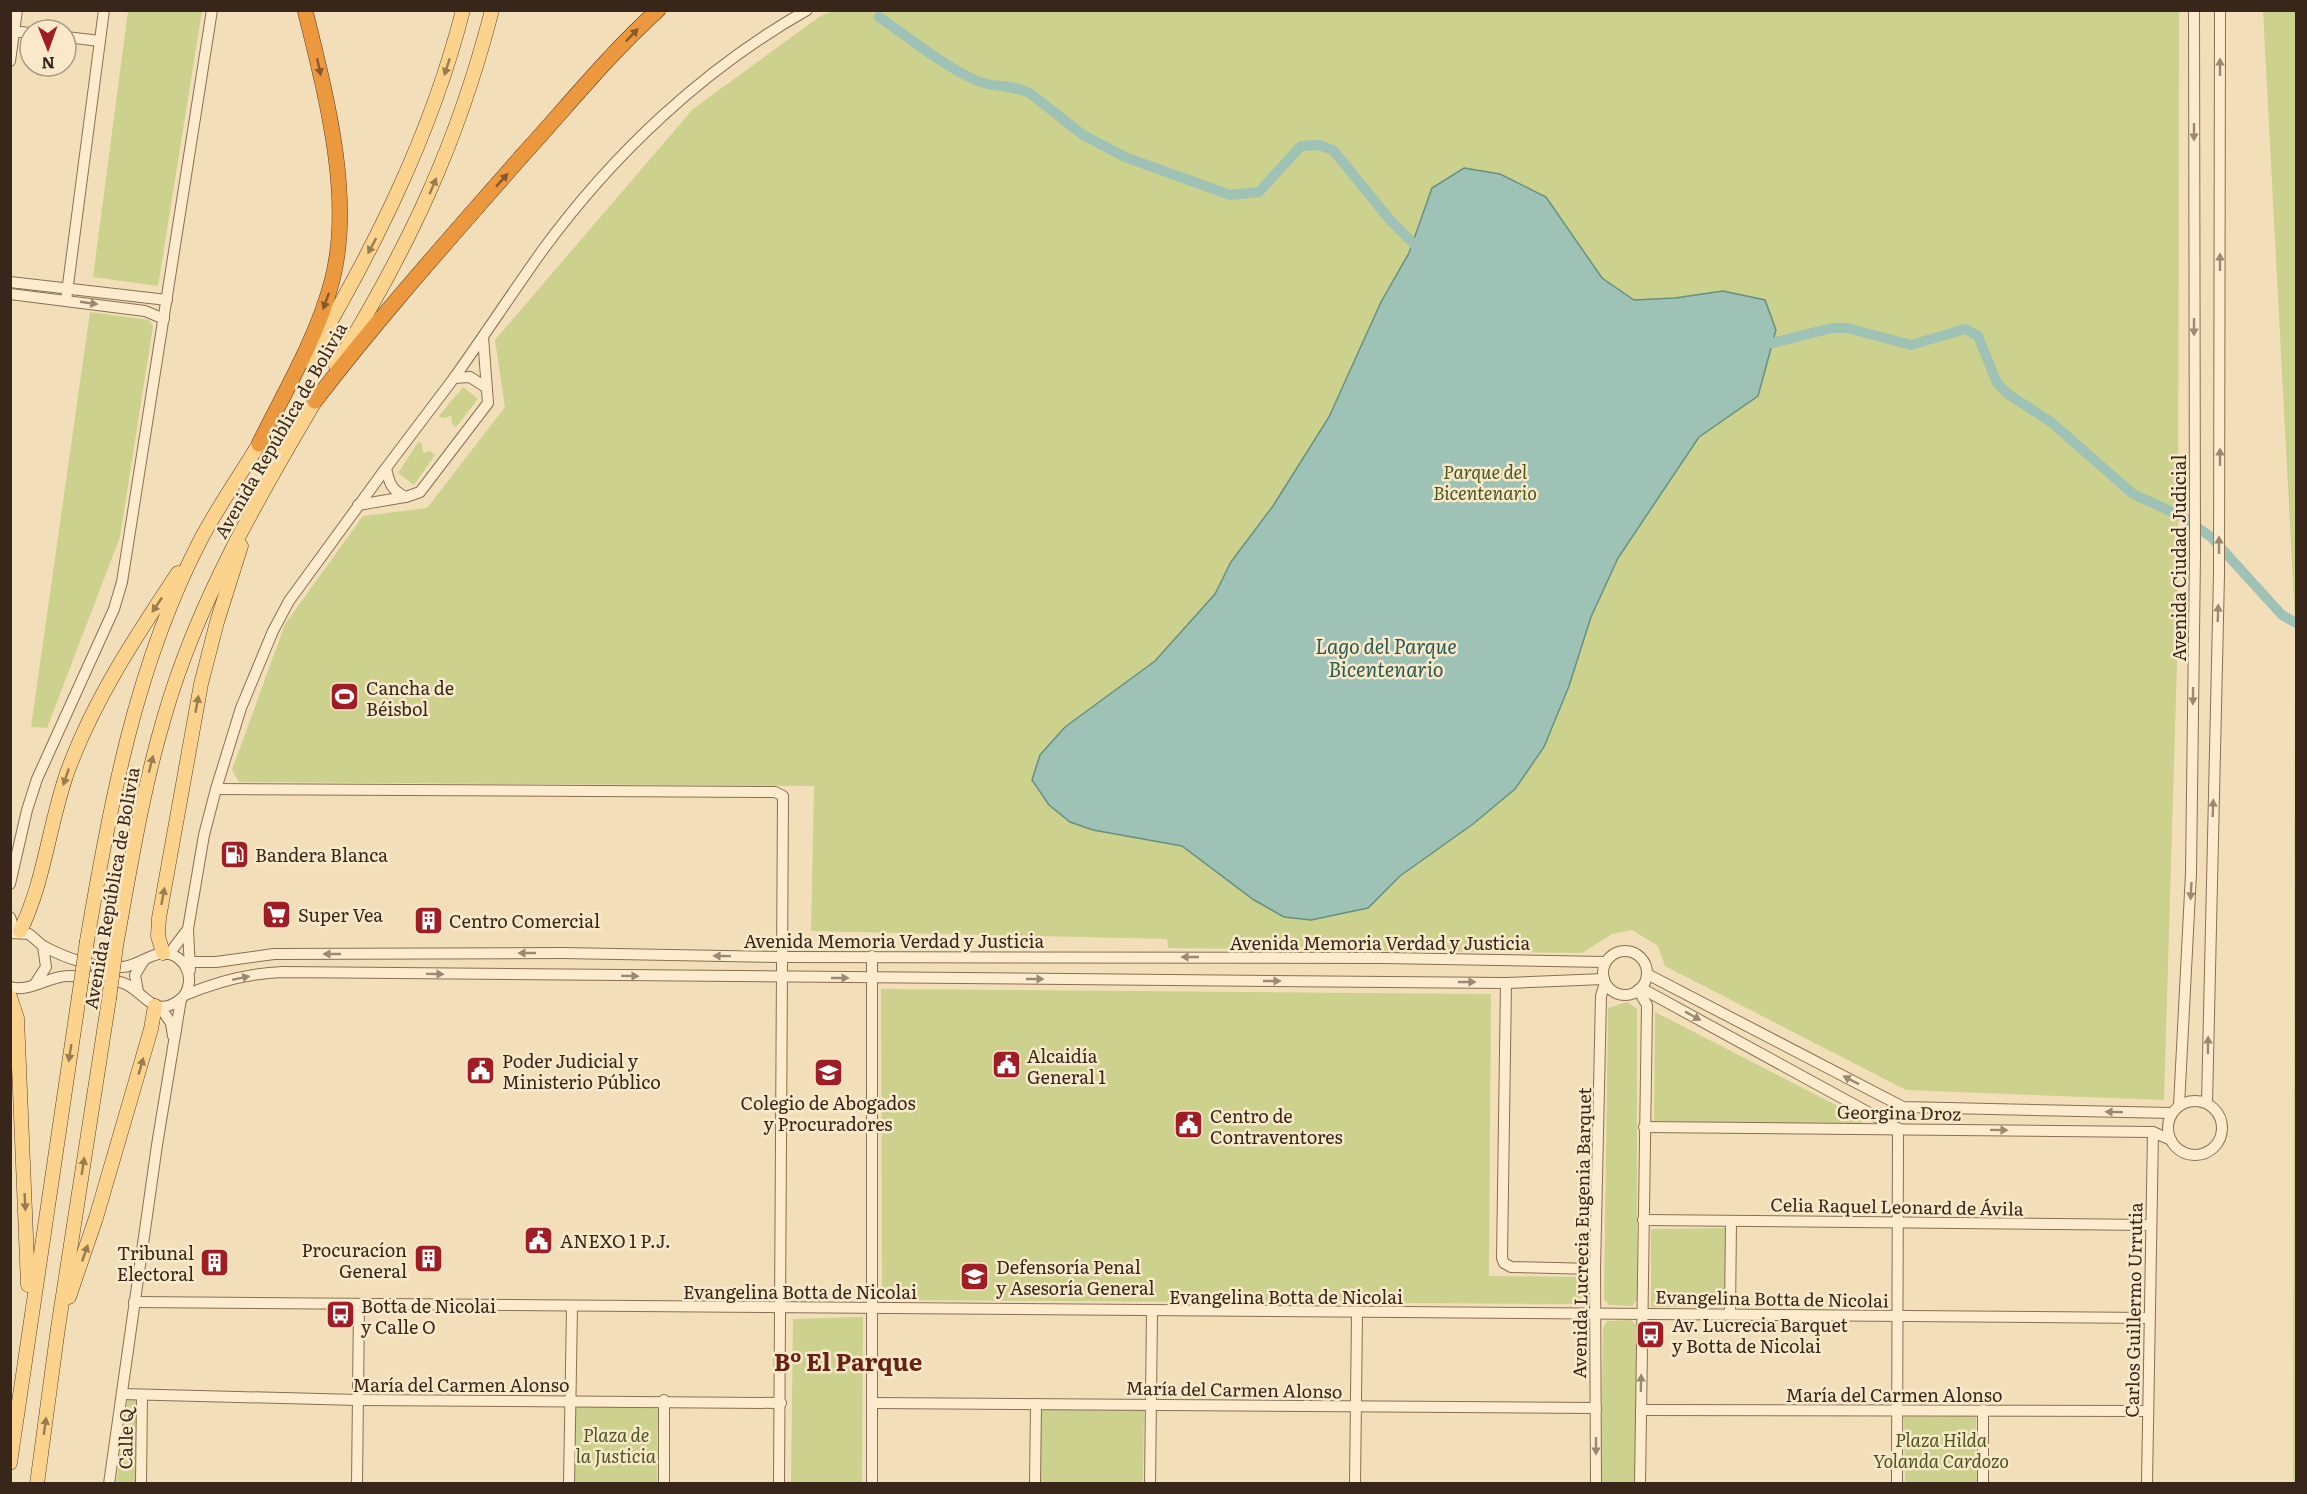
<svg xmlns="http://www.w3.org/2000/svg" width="2307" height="1494" font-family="Literata,serif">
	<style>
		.green { fill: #ccd18d }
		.water { fill: #9fc2b6; stroke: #669083; stroke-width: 1.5 }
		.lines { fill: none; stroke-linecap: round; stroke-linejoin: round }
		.canal { stroke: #9fc2b6; stroke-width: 10 }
		.minor-casing { stroke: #8a6e53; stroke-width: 12 }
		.major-casing { stroke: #573c28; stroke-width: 15 }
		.highway-casing { stroke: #573c28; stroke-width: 16 }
		.minor { stroke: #fceccd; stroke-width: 10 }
		.major { stroke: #fbd38c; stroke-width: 14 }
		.highway { stroke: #ec983f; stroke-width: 15 }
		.major-bridge-casing { stroke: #573c28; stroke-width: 15; stroke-linecap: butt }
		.major-bridge { stroke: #fbd38c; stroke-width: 14 }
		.oneway { fill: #88592a }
		.oneway2 { fill: #997c52 }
		.oneway3 { fill: #9a8973 }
		.labels { text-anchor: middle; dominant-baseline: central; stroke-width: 5; stroke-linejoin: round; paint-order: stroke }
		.street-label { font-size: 18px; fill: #372619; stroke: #f9e9ca }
		.park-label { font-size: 18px; font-style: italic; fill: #4b561e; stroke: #f9e9ca }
		.poi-label { font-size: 18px; fill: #372619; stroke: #f9e9ca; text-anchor: start }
		.water-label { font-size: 20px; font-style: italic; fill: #275953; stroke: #f9e9ca }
		.district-label { font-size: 24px; font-weight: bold; fill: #682214; stroke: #f9e9ca }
	</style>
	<rect width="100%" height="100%" fill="#f2dfba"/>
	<g class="green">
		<path d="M128,11H202L158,286L93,277Z"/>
		<path d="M831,11H2179L2178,631L2164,1100L1906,1090L1665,966L1658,946L1632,930L1612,934L1582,953L1168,948L1167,939L811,931L814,786L239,782L232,770L285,624L363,516L427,508L505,407L495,340L693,109L819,17Z"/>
		<path d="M2263,11H2296V1484L2293,1483L2295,620Z"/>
		<path d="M90,312L149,320L153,326L120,537L47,728L31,727Z"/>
		<path d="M463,387L478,399L456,427L452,424L451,416L442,418L439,416Z"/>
		<path d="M419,441L422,444L423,453L430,451L435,455L414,485L398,473Z"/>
		<path d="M881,989L1491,994L1489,1276L1587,1277V1304L882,1300Z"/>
		<path d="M1627,1002L1637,1009V1300L1632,1306L1609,1305L1604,1299L1608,1008Z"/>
		<path d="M1655,1012L1863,1119L1862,1125L1654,1121Z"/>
		<path d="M1725,1228L1726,1306L1651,1307V1229Z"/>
		<path d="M863,1317L862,1483H791L793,1319Z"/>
		<path d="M1631,1320L1638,1327L1637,1483H1601L1603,1329L1607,1321Z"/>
		<path d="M128,1396L139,1397L137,1483L116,1484Z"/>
		<path d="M575,1404L658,1405L657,1483H575Z"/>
		<path d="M1041,1410H1144L1143,1483H1041Z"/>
		<path d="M1976,1416L1977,1483H1905L1904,1417Z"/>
	</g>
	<path class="water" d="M1464,168L1500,174L1546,197L1602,278L1634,300L1675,298L1723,291L1765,300L1776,330L1758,396L1699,437L1618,558L1591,617L1569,686L1544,747L1515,789L1473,824L1400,876L1368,908L1311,920L1284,917L1254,900L1182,846L1093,830L1070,822L1049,805L1032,780L1040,755L1065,727L1155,661L1215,594L1231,562L1273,506L1329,417L1381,302L1409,253L1432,188Z"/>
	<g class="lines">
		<g class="canal">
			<path d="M879,17C910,38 942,65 977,81C994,88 1014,84 1031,94L1083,135L1125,157L1230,195L1259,192L1301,146L1319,145L1333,150L1390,220L1422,252"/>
			<path d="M1760,346L1832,328H1847L1911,345L1965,329L1978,336L1997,383L2008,394L2051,422L2133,494L2181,516L2211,537L2282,615L2296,623"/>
		</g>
		<defs>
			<g id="minor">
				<path d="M10,31L30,33"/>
				<path d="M66,37L100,41"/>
				<path d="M10,61L17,10"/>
				<path d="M10,282L167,300"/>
				<path d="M10,294L145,311L164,319"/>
				<path d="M66,300L104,10"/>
				<path d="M483,337L488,403L420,492L406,497C392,491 389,483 386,468L454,378L470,377L487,388"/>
				<path d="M454,378C484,336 512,293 542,251C613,154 703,69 807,10"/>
				<path d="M358,505L405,497"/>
				<path d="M216,789L775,792L783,796L779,1484"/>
				<path d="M10,884L27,810L37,779L114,609L122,582L212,10"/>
				<path d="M10,917L15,932"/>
				<path d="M188,929L190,970"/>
				<path d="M10,933L29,934L43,946L46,967L35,984"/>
				<circle cx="1625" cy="973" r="22"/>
				<path d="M169,954L188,929L204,835L216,789L241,708L273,631L289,601L386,468"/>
				<path d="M183,962H216L274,954L563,953L781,957L1384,958L1605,962"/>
				<path d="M1647,974L1903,1107L2172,1113"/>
				<path d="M1506,983L1502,1258L1504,1263L1511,1267L1595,1269"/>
				<path d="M10,987C29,993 49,976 68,976C84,976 108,978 123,983C144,990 152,1019 178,1001C185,997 188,990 189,982C190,973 185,963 178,958C158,944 142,966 122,967C96,969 65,958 43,946"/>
				<path d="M1641,988L1895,1127"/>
				<path d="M1638,990L1647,1005L1640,1484"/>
				<path d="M138,992L135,975L144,960"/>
				<path d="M185,995C216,982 249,973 283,972L1506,983L1604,979"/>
				<path d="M160,1007L171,1023L173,1036"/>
				<circle cx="2195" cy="1128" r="27"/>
				<path d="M2207,1103L2219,575L2220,10"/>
				<path d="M2179,1106L2191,873L2195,554L2194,10"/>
				<path d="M1644,1127L2153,1132L2171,1140"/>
				<path d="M1643,1220L2150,1225"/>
				<path d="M134,1302L2149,1318"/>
				<path d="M1730,1314L1731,1221"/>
				<path d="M122,1394L358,1400L781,1403"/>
				<path d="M873,1403L1596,1408"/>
				<path d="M1641,1410L2147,1411"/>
				<path d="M109,1484L157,1145L181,999"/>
				<path d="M141,1484L142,1395"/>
				<path d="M357,1484L359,1305"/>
				<path d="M569,1484L572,1307"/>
				<path d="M664,1484V1400"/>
				<path d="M872,1484V956"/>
				<path d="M1035,1484L1036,1404"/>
				<path d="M1150,1484L1152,1312"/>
				<path d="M1355,1484L1357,1313"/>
				<path d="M1596,1484L1595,1269L1601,996L1605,983"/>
				<path d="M1897,1484L1898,1128"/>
				<path d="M1983,1484V1410"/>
				<path d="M2147,1484L2153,1132"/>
			</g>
			<g id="major">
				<path d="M308,361C373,250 431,136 463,10"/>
				<path d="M336,366C408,248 457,146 492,10"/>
				<path d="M20,931C44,883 49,825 67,773C93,701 136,636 178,573"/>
				<path d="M87,941C110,804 136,664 201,539C220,503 244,470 265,434"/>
				<path d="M116,946C130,869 142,792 164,718C197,602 259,496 320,393"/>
				<path d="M163,953L158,936L159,918L201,684L217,622L241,546"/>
				<path d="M10,997L17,1018L28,1285"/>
				<path d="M69,1297L96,1218L151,1029L155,1006"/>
				<path d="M10,1463L79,996"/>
				<path d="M37,1484L58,1328L109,999"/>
			</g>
			<g id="highway">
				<path d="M315,401C380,316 451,237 521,157C566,108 608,55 658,10"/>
				<path d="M259,444C285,391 317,338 332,281C354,197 325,92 305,10"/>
			</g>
		</defs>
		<use href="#minor" class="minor-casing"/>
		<use href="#major" class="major-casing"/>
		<use href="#highway" class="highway-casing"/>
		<use href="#minor" class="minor"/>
		<use href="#major" class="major"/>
		<use href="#highway" class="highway"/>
		<defs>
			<g id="major-bridge">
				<path d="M79,996L87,941"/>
				<path d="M109,999L116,946"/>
			</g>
		</defs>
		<use href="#major-bridge" class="major-bridge-casing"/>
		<use href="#major-bridge" class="major-bridge"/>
	</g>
	<defs><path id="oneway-solid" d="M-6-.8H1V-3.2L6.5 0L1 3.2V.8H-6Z" transform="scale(1.5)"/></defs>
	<g class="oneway">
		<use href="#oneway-solid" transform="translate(632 35) rotate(-46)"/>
		<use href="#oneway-solid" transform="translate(319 67) rotate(78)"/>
		<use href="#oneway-solid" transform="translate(502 180) rotate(-48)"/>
		<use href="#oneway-solid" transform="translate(326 301) rotate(110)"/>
	</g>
	<g class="oneway2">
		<use href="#oneway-solid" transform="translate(447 67) rotate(108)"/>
		<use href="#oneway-solid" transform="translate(433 186) rotate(-67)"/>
		<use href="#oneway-solid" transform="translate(372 246) rotate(118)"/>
		<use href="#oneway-solid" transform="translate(157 605) rotate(124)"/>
		<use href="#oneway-solid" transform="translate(197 704) rotate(-80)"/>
		<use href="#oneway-solid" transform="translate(151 764) rotate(-76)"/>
		<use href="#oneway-solid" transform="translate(66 777) rotate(109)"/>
		<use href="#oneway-solid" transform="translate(163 896) rotate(-80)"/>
		<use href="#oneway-solid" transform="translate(70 1053) rotate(99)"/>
		<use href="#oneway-solid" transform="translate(141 1066) rotate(-74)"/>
		<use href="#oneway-solid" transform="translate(83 1166) rotate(-81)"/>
		<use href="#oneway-solid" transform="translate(25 1202) rotate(87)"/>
		<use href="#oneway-solid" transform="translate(85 1253) rotate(-71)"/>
		<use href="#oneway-solid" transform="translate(45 1426) rotate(-82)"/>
	</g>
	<g class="oneway3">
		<use href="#oneway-solid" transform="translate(2220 67) rotate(-90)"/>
		<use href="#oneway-solid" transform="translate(2194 132) rotate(90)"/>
		<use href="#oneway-solid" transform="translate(2220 262) rotate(-90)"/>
		<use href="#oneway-solid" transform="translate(89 303) rotate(8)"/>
		<use href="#oneway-solid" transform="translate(2194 327) rotate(90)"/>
		<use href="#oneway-solid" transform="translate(2220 457) rotate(-90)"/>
		<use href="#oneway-solid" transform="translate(2219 545) rotate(-90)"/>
		<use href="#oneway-solid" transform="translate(2218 613) rotate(-88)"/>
		<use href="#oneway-solid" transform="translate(2193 696) rotate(91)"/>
		<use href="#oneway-solid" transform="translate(2213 808) rotate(-88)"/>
		<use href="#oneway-solid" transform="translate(2191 891) rotate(93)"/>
		<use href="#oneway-solid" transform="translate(527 953) rotate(180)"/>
		<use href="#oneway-solid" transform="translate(332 954) rotate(180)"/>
		<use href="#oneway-solid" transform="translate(722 956) rotate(-179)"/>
		<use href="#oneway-solid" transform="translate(1190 957) rotate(-180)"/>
		<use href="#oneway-solid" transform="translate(435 974) rotate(1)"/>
		<use href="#oneway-solid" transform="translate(630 976) rotate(1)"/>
		<use href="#oneway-solid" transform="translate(241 978) rotate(-12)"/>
		<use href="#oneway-solid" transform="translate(840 978)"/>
		<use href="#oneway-solid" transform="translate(1035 979)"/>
		<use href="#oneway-solid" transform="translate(1272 981)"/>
		<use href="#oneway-solid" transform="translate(1467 982)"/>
		<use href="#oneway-solid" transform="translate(1693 1016) rotate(29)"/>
		<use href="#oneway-solid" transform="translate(2208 1045) rotate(-89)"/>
		<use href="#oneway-solid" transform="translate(1851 1080) rotate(-153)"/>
		<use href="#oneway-solid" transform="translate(2114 1112) rotate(-179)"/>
		<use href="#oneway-solid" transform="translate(1999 1130) rotate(1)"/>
		<use href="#oneway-solid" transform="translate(1641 1383) rotate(-89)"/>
		<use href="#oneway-solid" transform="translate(1596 1446) rotate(90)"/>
	</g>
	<defs>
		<symbol id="stadium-square" viewBox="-11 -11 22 22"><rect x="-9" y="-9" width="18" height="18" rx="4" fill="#9f1d24" stroke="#f9e9ca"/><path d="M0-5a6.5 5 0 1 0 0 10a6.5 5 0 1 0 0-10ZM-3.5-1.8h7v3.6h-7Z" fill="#fff"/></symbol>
		<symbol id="fuel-square" viewBox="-11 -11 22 22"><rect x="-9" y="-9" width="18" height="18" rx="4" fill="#9f1d24" stroke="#f9e9ca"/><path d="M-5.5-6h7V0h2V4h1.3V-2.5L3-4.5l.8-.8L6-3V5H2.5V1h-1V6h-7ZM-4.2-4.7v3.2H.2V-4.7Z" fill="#fff"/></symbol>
		<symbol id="supermarket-square" viewBox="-11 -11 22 22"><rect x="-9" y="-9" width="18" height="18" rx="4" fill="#9f1d24" stroke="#f9e9ca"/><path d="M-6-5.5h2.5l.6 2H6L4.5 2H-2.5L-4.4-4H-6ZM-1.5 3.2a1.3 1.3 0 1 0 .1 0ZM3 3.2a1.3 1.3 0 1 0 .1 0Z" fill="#fff"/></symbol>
		<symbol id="building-square" viewBox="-11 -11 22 22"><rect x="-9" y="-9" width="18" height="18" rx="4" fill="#9f1d24" stroke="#f9e9ca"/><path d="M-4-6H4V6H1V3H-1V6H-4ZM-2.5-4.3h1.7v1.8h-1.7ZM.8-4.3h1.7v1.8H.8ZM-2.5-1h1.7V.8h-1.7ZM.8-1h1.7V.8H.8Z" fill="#fff"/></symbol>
		<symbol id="civic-square" viewBox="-11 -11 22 22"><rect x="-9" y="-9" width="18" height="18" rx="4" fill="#9f1d24" stroke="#f9e9ca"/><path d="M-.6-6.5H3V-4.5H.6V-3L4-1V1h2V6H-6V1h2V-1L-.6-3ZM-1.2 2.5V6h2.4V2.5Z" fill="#fff"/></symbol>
		<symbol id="school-square" viewBox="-11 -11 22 22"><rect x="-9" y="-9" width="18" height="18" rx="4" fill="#9f1d24" stroke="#f9e9ca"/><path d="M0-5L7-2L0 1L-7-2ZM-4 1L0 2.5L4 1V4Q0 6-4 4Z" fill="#fff"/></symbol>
		<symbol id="bus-square" viewBox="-11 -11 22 22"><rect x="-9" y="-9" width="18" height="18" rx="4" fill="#9f1d24" stroke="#f9e9ca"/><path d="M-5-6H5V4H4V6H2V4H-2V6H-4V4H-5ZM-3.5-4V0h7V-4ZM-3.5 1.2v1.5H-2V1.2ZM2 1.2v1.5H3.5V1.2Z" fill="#fff"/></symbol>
	</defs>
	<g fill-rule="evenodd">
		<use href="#stadium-square" x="328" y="680" width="33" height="33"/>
		<use href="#fuel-square" x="218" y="838" width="33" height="33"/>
		<use href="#supermarket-square" x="260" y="898" width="33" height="33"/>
		<use href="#building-square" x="412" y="904" width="33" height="33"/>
		<use href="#civic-square" x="990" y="1048" width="33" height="33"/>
		<use href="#civic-square" x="464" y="1054" width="33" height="33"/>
		<use href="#school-square" x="812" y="1056" width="33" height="33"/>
		<use href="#civic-square" x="1172" y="1108" width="33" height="33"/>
		<use href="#civic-square" x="522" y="1224" width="33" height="33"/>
		<use href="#building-square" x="412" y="1242" width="33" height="33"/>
		<use href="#building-square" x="198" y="1246" width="33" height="33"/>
		<use href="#school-square" x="958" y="1260" width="33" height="33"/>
		<use href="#bus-square" x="324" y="1298" width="33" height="33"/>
		<use href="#bus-square" x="1634" y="1318" width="33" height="33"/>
	</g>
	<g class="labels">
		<g class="street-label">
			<text transform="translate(280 430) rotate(-60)">Avenida República de Bolivia</text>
			<text transform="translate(2178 558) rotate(-90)">Avenida Ciudad Judicial</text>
			<text transform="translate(111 888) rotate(-80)">Avenida República de Bolivia</text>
			<text x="894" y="940">Avenida Memoria Verdad y Justicia</text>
			<text x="1380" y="942">Avenida Memoria Verdad y Justicia</text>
			<text transform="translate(1899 1112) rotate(1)">Georgina Droz</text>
			<text transform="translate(1897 1206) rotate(1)">Celia Raquel Leonard de Ávila</text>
			<text transform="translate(1581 1233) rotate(-89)">Avenida Lucrecia Eugenia Barquet</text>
			<text x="800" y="1291">Evangelina Botta de Nicolai</text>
			<text x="1286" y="1296">Evangelina Botta de Nicolai</text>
			<text transform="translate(1772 1298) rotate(1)">Evangelina Botta de Nicolai</text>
			<text transform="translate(2133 1310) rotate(-89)">Carlos Guillermo Urrutia</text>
			<text x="461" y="1384">María del Carmen Alonso</text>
			<text transform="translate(1234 1389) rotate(1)">María del Carmen Alonso</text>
			<text x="1894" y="1394">María del Carmen Alonso</text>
			<text transform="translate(125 1439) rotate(-89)">Calle Q</text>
		</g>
		<g class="park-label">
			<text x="1485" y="471">Parque del<tspan x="1485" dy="21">Bicentenario</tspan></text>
			<text x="616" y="1434">Plaza de<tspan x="616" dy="21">la Justicia</tspan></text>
			<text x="1941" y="1439">Plaza Hilda<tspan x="1941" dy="21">Yolanda Cardozo</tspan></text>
		</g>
		<g class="poi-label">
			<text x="366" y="687">Cancha de<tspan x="366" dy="21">Béisbol</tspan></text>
			<text x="255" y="854">Bandera Blanca</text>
			<text x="298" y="914">Super Vea</text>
			<text x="449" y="920">Centro Comercial</text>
			<text x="1027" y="1055">Alcaidía<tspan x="1027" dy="21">General 1</tspan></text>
			<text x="502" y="1060">Poder Judicial y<tspan x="502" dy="21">Ministerio Público</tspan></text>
			<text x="828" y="1102" text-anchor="middle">Colegio de Abogados<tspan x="828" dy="21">y Procuradores</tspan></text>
			<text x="1210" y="1115">Centro de<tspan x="1210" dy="21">Contraventores</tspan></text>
			<text x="560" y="1240">ANEXO 1 P.J.</text>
			<text x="407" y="1249" text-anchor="end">Procuracíon<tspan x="407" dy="21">General</tspan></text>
			<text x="194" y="1252" text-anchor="end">Tribunal<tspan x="194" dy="21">Electoral</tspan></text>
			<text x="996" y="1266">Defensoría Penal<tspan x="996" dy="21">y Asesoría General</tspan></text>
			<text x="361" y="1305">Botta de Nicolai<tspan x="361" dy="21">y Calle O</tspan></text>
			<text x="1672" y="1324">Av. Lucrecia Barquet<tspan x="1672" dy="21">y Botta de Nicolai</tspan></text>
		</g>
		<g class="water-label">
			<text x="1386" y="645">Lago del Parque<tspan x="1386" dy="23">Bicentenario</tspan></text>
		</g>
		<g class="district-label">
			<text x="848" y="1360">Bº El Parque</text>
		</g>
	</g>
	<rect width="2307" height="1494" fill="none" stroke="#372619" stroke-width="24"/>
	<g transform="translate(48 48) rotate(179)"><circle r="28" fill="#f9e9ca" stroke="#ab9b83" stroke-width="1.5"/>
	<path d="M0-4.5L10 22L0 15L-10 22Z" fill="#9f1d24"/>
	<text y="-9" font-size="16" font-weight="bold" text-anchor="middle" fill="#372619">N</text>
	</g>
</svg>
